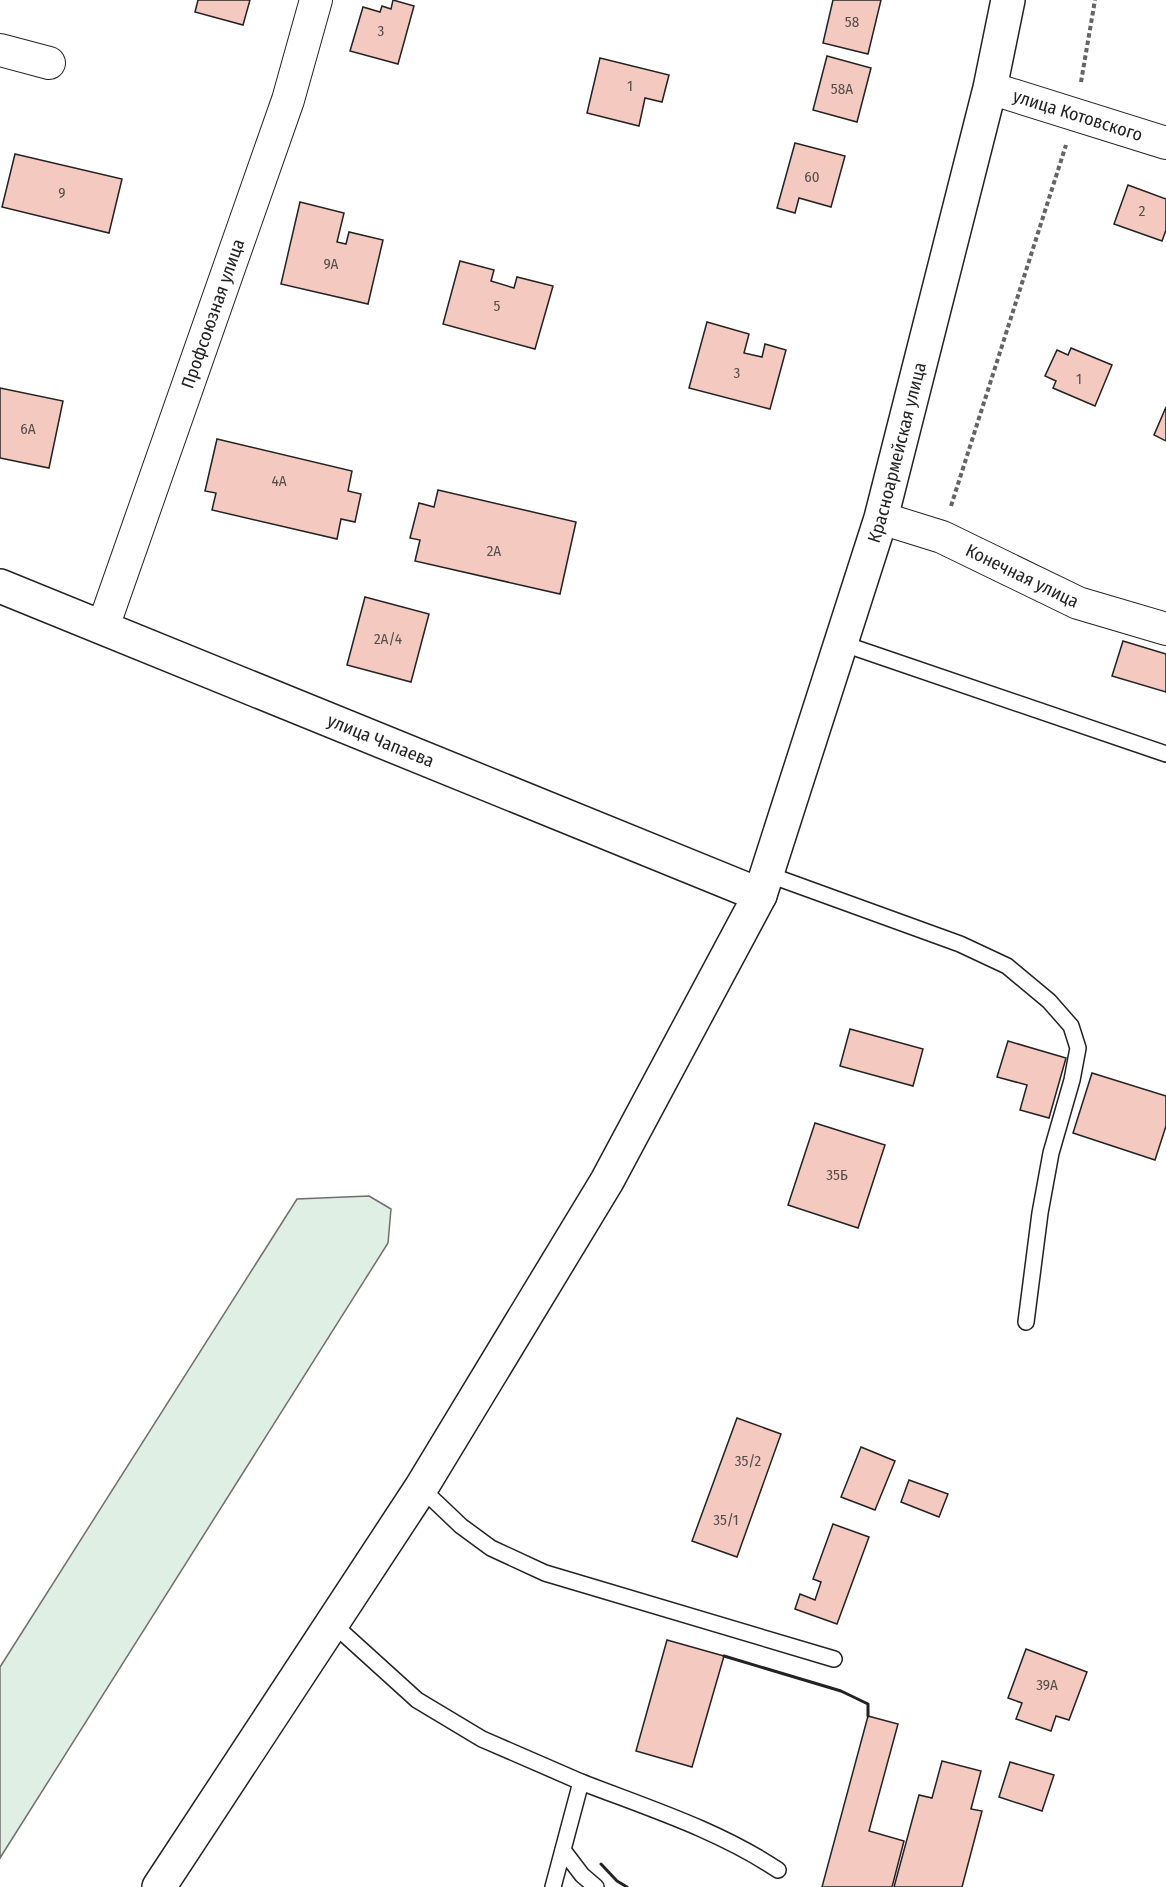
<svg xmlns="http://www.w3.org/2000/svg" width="1166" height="1887" font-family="'Fira Sans Condensed',sans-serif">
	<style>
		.green { fill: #e0efe3; stroke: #6f6f6f; stroke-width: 1.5 }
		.building { fill: #f3c9c0; stroke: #222; stroke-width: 1.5 }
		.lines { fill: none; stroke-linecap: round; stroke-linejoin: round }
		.lane-casing { stroke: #222; stroke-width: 18 }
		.street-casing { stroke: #222; stroke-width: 34 }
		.secondary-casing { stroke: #222; stroke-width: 36 }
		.path { stroke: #646464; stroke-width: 4; stroke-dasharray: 4.5 3; stroke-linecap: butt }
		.lane { stroke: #fff; stroke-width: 15 }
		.street { stroke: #fff; stroke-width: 32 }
		.secondary { stroke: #fff; stroke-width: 33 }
		.wall { stroke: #222; stroke-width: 3 }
		.labels { text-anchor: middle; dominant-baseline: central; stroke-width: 4.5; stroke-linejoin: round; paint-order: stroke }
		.number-label { font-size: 15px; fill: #564c4a }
		.street-label { font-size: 18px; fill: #222; stroke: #fff }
	</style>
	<rect width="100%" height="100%" fill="#fff"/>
	<path class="green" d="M369,1196L391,1209L388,1243L0,1858V1667L297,1199Z"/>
	<g class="building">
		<path d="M198,0H250L243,25L195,12Z"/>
		<path d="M393,0L414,6L398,64L350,51L363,7L380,12L382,6L391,9Z"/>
		<path d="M833,0H881L868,54L823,43Z"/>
		<path d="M827,56L871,68L857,122L813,110Z"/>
		<path d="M600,58L669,75L662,102L645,98L639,126L587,113Z"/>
		<path d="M795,143L845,156L831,207L799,198L795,213L777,208Z"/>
		<path d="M15,154L122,179L109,233L2,207Z"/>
		<path d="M1128,185L1166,199V230L1162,241L1114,224Z"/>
		<path d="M300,202L344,213L337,242L346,244L349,232L383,240L368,304L281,284Z"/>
		<path d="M460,261L494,270L491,281L514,288L517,277L553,286L535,349L443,324Z"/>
		<path d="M707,322L749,334L744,353L762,357L765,344L786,350L770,409L689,388Z"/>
		<path d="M1071,348L1112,365L1095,406L1053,388L1056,381L1045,376L1057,350L1068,355Z"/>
		<path d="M0,388L63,401L49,468L0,458Z"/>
		<path d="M1166,407V441L1154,435Z"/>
		<path d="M217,439L352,471L348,491L361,494L355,522L341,519L337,539L212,510L216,493L205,491Z"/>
		<path d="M438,490L576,522L560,594L415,561L420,540L410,538L419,503L434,507Z"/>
		<path d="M365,597L429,614L411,682L347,665Z"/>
		<path d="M1123,641L1166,654V692L1112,676Z"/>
		<path d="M850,1029L923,1049L913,1086L840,1066Z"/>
		<path d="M1008,1041L1066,1058L1049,1118L1020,1110L1027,1085L997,1077Z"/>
		<path d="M1092,1073L1166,1096V1126L1155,1160L1073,1133Z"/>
		<path d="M815,1123L885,1145L858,1228L788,1205Z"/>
		<path d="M737,1418L781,1434L737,1557L692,1541Z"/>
		<path d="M861,1447L895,1461L875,1510L841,1497Z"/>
		<path d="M909,1480L948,1494L939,1517L901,1502Z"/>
		<path d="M833,1524L869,1537L837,1624L795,1609L800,1594L815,1600L821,1582L813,1579Z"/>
		<path d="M667,1640L724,1656L692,1767L636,1751Z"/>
		<path d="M1026,1649L1087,1672L1069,1720L1056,1716L1051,1731L1016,1719L1022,1703L1008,1698Z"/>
		<path d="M868,1716L898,1724L869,1831L904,1841L892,1887H822Z"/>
		<path d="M942,1761L981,1771L971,1809L982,1811L962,1887H894L919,1795L932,1798Z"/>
		<path d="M1010,1762L1054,1775L1042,1811L999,1797Z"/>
	</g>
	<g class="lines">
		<defs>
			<g id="lane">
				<path d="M841,643L1166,754"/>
				<path d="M767,874L960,944L1007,966L1049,1001L1071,1026L1078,1048L1072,1080L1051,1153L1040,1213L1026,1322"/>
				<path d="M421,1488L461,1526L491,1548L545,1573L834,1659"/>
				<path d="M332,1623L417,1700L482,1739L581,1782L553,1887"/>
				<path d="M581,1782C648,1808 718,1830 778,1870"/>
				<path d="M563,1850L582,1875L596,1887"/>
			</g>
			<g id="street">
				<path d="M0,50L49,63"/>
				<path id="s1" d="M990,88L1166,143"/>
				<path id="s2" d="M881,518L942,537L1078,603L1166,629"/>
				<path id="s3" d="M103,627L288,100L316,0"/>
			</g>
			<g id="secondary">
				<path id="s4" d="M0,586L760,895"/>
				<path id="s5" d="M159,1887L421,1488L607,1181L760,895L881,518L990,88L1008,0"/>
			</g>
		</defs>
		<use href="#lane" class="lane-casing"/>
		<use href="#street" class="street-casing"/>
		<use href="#secondary" class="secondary-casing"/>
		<g class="path">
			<path d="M1081,82L1095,0"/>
			<path d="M951,506L1066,145"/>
		</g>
		<use href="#lane" class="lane"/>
		<use href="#street" class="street"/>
		<use href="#secondary" class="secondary"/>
		<g class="wall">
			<path d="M724,1656L841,1691L868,1704V1716"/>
			<path d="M601,1864L617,1881L627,1887"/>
		</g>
	</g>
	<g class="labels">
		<g class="number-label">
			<text x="852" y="22">58</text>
			<text x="381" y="31">3</text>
			<text x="630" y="86">1</text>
			<text x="842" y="89">58А</text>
			<text x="812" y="177">60</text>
			<text x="62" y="193">9</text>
			<text x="1142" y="211">2</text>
			<text x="331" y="264">9А</text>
			<text x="497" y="306">5</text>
			<text x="737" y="373">3</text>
			<text x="1079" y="379">1</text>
			<text x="28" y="429">6А</text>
			<text x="279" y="481">4А</text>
			<text x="494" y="551">2А</text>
			<text x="388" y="639">2А/4</text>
			<text x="837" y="1175">35Б</text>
			<text x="748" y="1461">35/2</text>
			<text x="726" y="1520">35/1</text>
			<text x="1047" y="1685">39А</text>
		</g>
		<g class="street-label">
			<text stroke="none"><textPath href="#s1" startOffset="92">улица Котовского</textPath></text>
			<text stroke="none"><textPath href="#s3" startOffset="332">Профсоюзная улица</textPath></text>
			<text stroke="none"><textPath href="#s5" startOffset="1624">Красноармейская улица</textPath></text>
			<text stroke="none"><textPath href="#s2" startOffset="153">Конечная улица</textPath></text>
			<text stroke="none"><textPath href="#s4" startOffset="411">улица Чапаева</textPath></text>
		</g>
	</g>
</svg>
